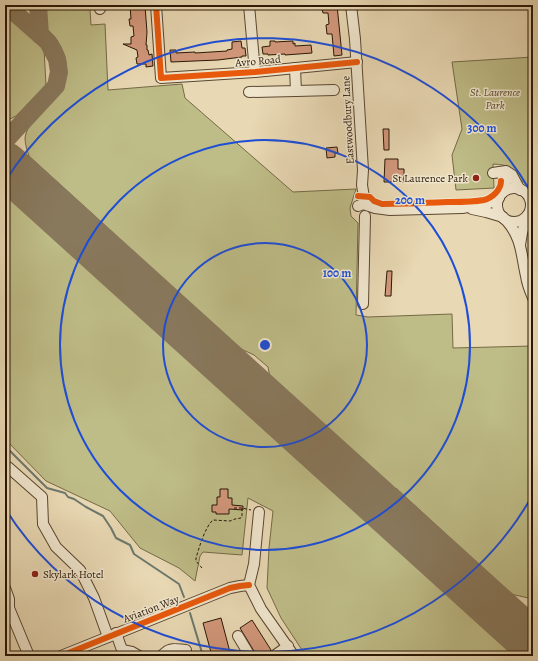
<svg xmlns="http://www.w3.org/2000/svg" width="538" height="661" font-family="Alegreya,serif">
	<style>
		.green { fill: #bebc87; stroke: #746a46 }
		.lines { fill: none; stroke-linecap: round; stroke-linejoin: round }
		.stream { stroke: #6c786d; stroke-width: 2 }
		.taxiway { stroke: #88785c; stroke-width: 18 }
		.runway { stroke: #88785c; stroke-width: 46 }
		.building { fill: #d2977b; stroke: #291705 }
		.minor-casing { stroke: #594730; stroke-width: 12 }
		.path { stroke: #291705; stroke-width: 1; stroke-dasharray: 3 2; stroke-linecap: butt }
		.minor { stroke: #f0e6ce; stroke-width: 10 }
		.cycleway-casing { stroke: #f0e6ce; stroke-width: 8 }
		.cycleway { stroke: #e8590c; stroke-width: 6 }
		.ring { fill: none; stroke: #1d4ed8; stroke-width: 2 }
		.poi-dot { fill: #8f2418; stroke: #f0e6ce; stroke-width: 1.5 }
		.labels { text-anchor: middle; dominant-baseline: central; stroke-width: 3; stroke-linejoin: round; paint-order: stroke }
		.street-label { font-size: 11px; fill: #291705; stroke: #f0e6ce }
		.park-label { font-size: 11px; font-style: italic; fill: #56492c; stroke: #f0e6ce }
		.poi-label { font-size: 11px; fill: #291705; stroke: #f0e6ce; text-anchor: end }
		.centre { fill: #1d4ed8; stroke: #f0e6ce; stroke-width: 2 }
		.ring-label { font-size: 12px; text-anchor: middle; font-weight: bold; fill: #1d4ed8; stroke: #f0e6ce; stroke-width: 3; stroke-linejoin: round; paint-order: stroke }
	</style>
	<rect width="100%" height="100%" fill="#e8d8b3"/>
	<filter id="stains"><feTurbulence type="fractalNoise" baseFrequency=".005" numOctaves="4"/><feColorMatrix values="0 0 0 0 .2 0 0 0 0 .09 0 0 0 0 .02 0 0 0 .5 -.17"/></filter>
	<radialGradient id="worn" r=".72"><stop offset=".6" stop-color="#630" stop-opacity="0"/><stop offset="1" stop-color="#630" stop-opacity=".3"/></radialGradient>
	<g class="green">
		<path d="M42,5H84L90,10L91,25L105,24L108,90L182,84L185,98L293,192L356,189L350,208L351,216L358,223L356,315L368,317L452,314L453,348L533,346V599L506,593L462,552L463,550L396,488L393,491L270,377L268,367L254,355L239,348L29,156C27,150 25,144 25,138C27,122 45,107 55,96C59,91 64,87 65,81C69,67 65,52 57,40C54,35 48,31 45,26C41,20 42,12 42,5Z"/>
		<path d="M5,13L44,49L46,85L16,116L10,119L5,120Z"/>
		<path d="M533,57V189C529,186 524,183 520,179C509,167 510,165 493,164L494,188L456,190L452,155L462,129L452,62Z"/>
		<path d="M5,187L224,386L229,395L250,410L337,487L436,578L439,575L528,656H306L281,618L267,588L269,548L273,511L248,498L242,555L203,552L200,556L195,581L179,568L140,548L110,511L46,481L5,439Z"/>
	</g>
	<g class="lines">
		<g class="stream">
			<path d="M5,446L47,488L65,493L68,497L74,499L86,507L103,516L111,528L116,538L130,545L134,554L179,584L184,597"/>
			<path d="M190,613L203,656"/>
		</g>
		<g class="taxiway">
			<path d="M38,5L40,35"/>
			<path d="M5,141L56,86L59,72L57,59L48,42L6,5"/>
			<path d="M5,164V166"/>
		</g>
		<path class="runway" d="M5,165L533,643"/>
	</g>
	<g class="building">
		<path d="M130,5H141V6H145L147,32L146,45H147V50H148L149,55L152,54L153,66L146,67V64H137L136,58L138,57L137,50L123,44H131V37L134,36L133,26H130L129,19H131Z"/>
		<path d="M321,5H337L342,55L334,56L332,34H327L326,25L329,24L328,13H323Z"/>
		<path d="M241,41L242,48H245L246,56H242V57L218,60L171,62L170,50H176V53L195,52V53L227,51V50L232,49V42Z"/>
		<path d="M270,41H275V42L293,41V44L295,43V46L311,45L312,53L285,55V54L268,55V54H263L262,47L270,46Z"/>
		<path d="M383,129H389V150H384Z"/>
		<path d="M337,147L338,153H335V157L327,158L326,148Z"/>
		<path d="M385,159H398V169H404V182H384Z"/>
		<path d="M387,271H392L391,296H385Z"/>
		<path d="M220,489H228V498H232V505L243,506V510L229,509V514H216V512H212V505H217V497H220Z"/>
		<path d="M221,618L231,656H212L203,623Z"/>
		<path d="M252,620L271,650L266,656H257L240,628Z"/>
	</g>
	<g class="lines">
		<defs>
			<g id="minor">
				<path d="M99,5L100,9"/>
				<path d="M156,5L161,78L255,72L357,62"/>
				<path d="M249,5L255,72"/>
				<path d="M351,5L355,39L363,170L362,185L365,204"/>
				<path d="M296,91L334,90"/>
				<path d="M249,92L296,91L295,68"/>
				<path d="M500,172L506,181L502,193"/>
				<path d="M493,173L506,171L512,175L520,190"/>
				<circle cx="514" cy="205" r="17"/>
				<path d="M358,206L363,204L375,208L390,210L462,208L487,204L499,198"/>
				<path d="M472,209L486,212L503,217"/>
				<path d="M506,220C522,238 521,254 526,276C527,284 530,291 533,298"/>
				<path d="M520,245L522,233L527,216"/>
				<path d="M363,304L365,216"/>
				<path d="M5,467H8L42,497L43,524L56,547L80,570L94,598L108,637"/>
				<path d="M259,512L254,564L249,585L261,609L294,656"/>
				<path d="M5,588L9,599V608L29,656"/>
				<path d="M116,633L122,650L123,656"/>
				<path d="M238,636L250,656"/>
				<path d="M122,650L132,652L139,656"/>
				<path d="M61,656L230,588L240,586L249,585"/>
				<path d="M161,656C163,655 164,653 166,652C171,647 180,650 186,650"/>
				<path d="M274,656L288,646"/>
			</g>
		</defs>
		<use href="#minor" class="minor-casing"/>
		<g class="path">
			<path d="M234,508H242L251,510"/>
			<path d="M202,568L196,561V558C199,548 205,527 213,520L230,521L235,519L241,518L242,517V508"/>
		</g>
		<use href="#minor" class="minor"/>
		<defs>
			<g id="cycleway">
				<path d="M156,5L161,78L255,72L357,62"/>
				<path d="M358,196L370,197L374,201L382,204C405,204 427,203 450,202C461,202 473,202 484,200C492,198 501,190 501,181"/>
				<path d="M61,656L230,588L240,586L249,585"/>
			</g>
		</defs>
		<use href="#cycleway" class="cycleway-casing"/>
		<use href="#cycleway" class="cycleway"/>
	</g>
	<g class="ring">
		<circle cx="265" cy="345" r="102"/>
		<circle cx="265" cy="345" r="205"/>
		<path d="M532 496A307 307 0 0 1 6 510M6 180A307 307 0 0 1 532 194"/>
	</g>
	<g class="poi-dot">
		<circle cx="476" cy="178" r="4"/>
		<circle cx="35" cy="574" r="4"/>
	</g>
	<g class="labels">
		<g class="street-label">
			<text transform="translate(258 61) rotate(-5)">Avro Road</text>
			<text transform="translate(348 120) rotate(-93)">Eastwoodbury Lane</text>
			<text transform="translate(151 609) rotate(-21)">Aviation Way</text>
		</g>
		<g class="park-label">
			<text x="495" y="92">St. Laurence<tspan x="495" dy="13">Park</tspan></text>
		</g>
		<g class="poi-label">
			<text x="468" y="178">St Laurence Park</text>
			<text x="43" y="574" text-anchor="start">Skylark Hotel</text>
		</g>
	</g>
	<circle cx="265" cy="345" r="6" class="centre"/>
	<g class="ring-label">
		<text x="482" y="132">300 m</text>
		<text x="410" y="204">200 m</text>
		<text x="337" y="277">100 m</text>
	</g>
	<rect width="538" height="661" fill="none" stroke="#e8d8b3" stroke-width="20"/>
	<rect x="6" y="6" width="526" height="649" fill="none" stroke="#291705" stroke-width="2"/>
	<rect x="10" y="10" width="518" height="641" fill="none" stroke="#291705"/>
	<rect width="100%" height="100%" filter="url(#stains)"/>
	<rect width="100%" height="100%" fill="url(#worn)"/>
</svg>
